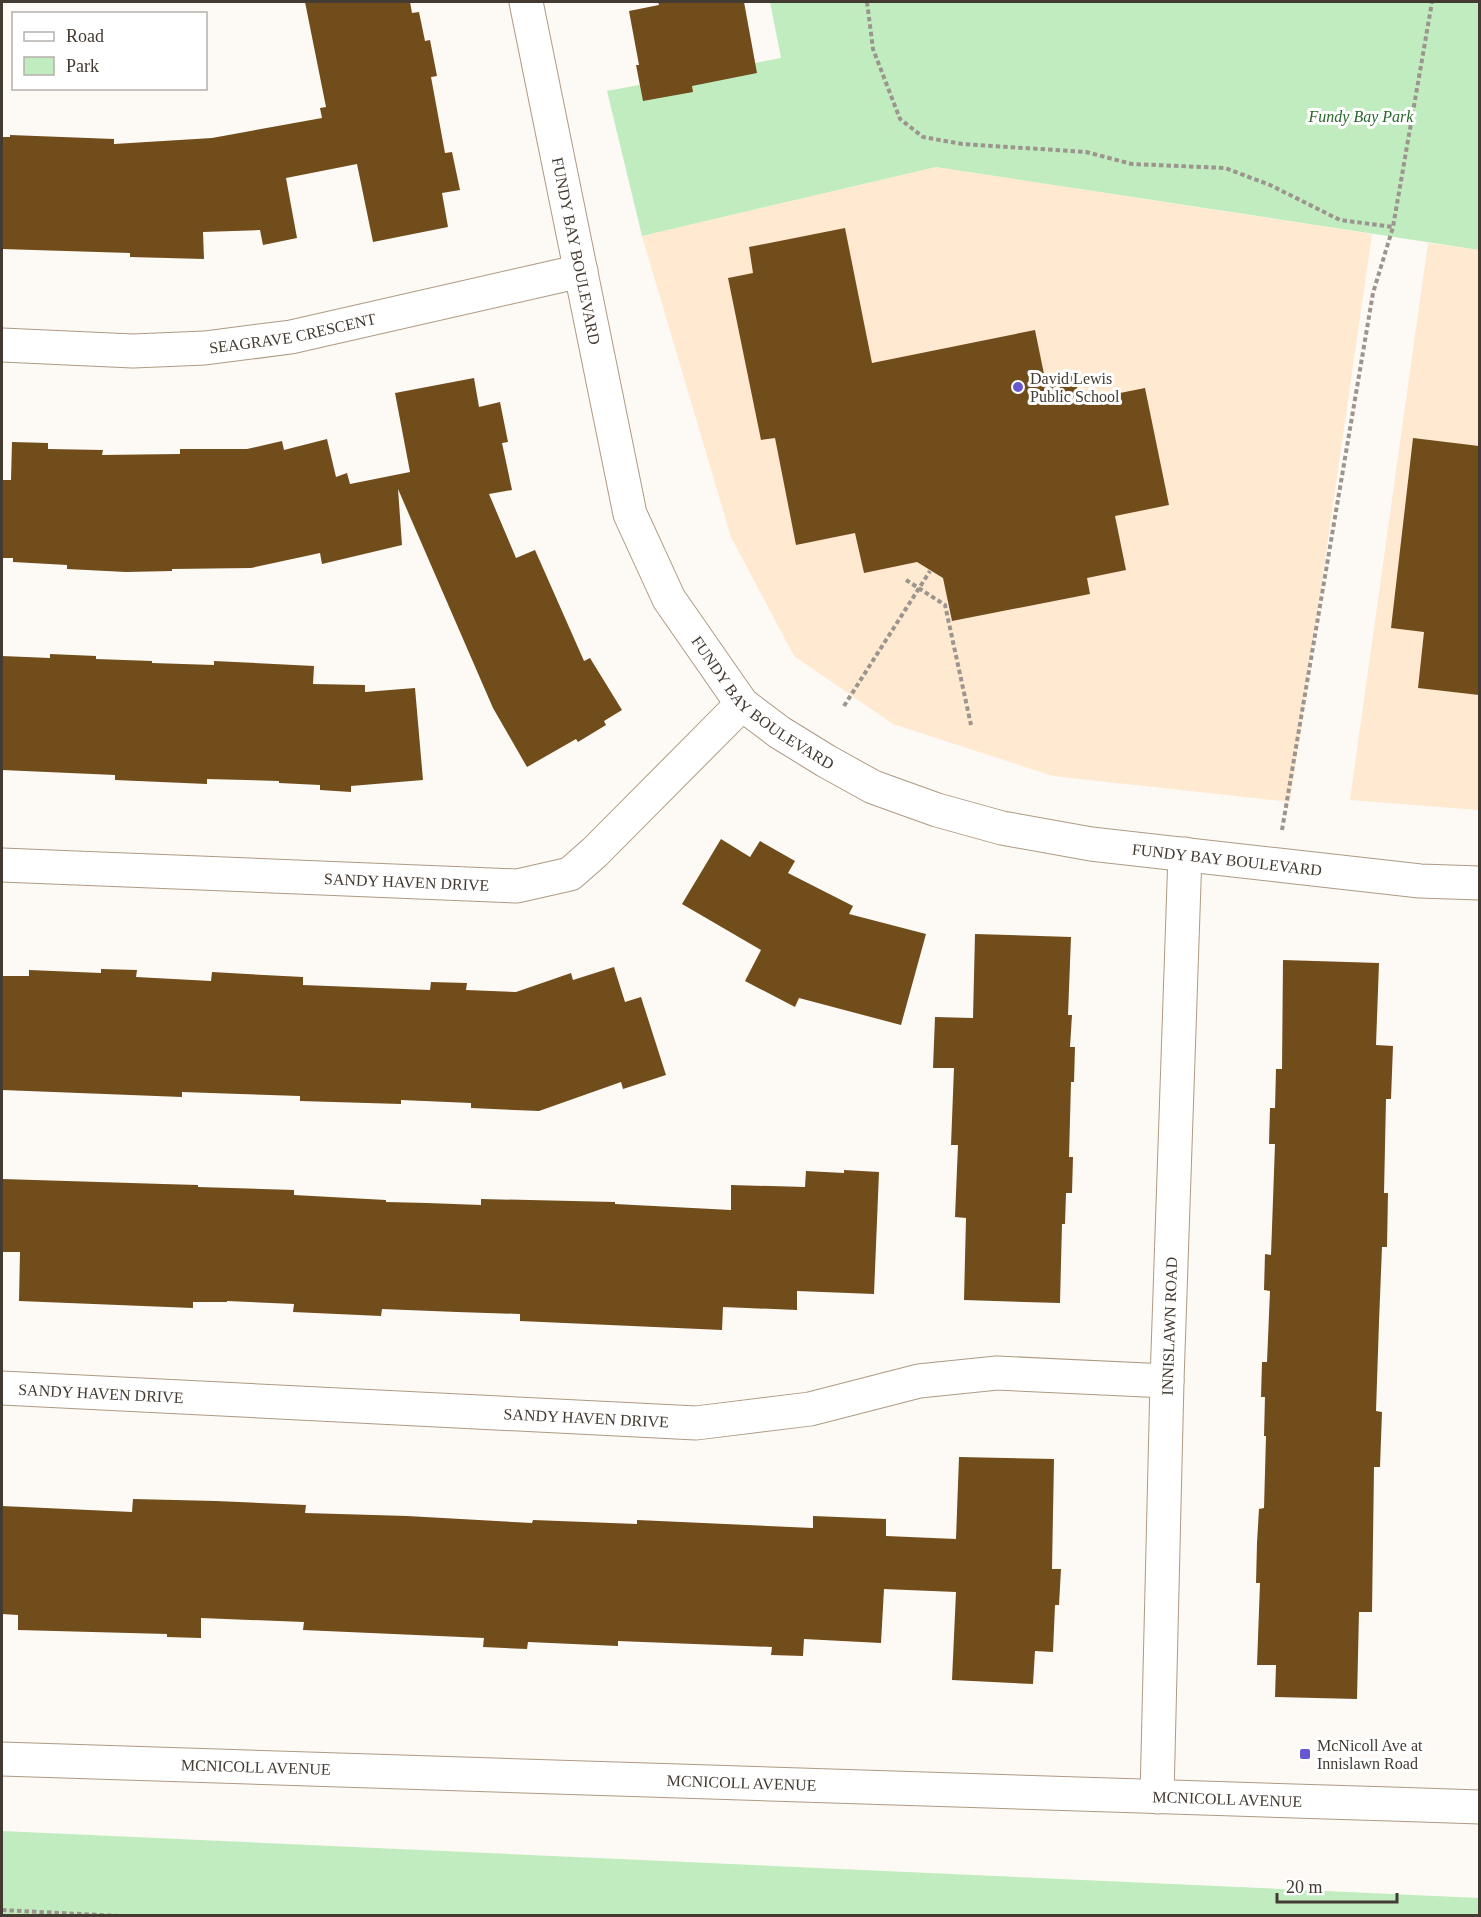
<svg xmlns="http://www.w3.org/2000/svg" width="1481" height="1917" font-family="'Times New Roman',serif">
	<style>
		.built { fill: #ffe9d0 }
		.green { fill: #c1ecc0 }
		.building { fill: #714d1c }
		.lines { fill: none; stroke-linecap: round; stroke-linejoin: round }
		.street-casing { stroke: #ae9a83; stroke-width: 35 }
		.secondary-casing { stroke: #ae9a83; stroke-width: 35 }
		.path { stroke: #9c958e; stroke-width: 4; stroke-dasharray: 4.5 3; stroke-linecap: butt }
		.street { stroke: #fff; stroke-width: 33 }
		.secondary { stroke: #fff; stroke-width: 33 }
		.poi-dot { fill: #6558d1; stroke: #fff; stroke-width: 2 }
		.labels { text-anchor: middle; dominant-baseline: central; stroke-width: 6; stroke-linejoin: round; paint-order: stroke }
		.park-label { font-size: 16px; font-style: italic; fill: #29662c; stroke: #fff }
		.street-label { font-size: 16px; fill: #433a31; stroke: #fff }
		.poi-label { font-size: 16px; fill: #433a31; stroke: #fff; text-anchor: start }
	</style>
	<rect width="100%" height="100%" fill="#fdf9f4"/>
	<g class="built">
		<path d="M936,167L1372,234L1290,802L1053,776L893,724L794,656L731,537L642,236Z"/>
		<path d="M1428,243L1479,250V810L1350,800Z"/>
	</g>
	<g class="green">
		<path d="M770,2H1479V250L936,167L642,236L607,91L781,58Z"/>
		<path d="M2,1831L1479,1898V1915H2Z"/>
	</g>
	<g class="building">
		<path d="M305,2H410L412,13L419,12L425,41L430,40L437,76L431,77L445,153L452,152L460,190L442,193L448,227L373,242L357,164L286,178L297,238L263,245L260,230L203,232L204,259L130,257V253L2,249V137H10V135L114,139V144L212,138L322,118L320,108L326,107Z"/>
		<path d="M658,2H744L757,73L692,86L693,92L643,101L636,65H639L629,11L659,5Z"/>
		<path d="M845,228L872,363L1035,330L1045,379L1074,372L1080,401L1145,388L1169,505L1115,516L1126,570L1087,578L1090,594L952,621L943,578L917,562L864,573L855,533L796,545L775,438L761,440L728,278L753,273L749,247Z"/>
		<path d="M474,378L479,407L500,402L508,442L502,443L512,490L489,494L516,558L535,550L584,661L590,658L622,710L604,721L606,725L578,742L576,739L527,767L493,708L398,489L402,545L322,564L320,553L251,568L172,569V571L126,572L67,569V565L13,562V558H2V480H11L12,442L48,443V449L103,450L102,455L180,454V449H247L282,441L284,450L327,439L336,477L347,473L350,484L410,472L395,393Z"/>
		<path d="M1413,438L1479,446V695L1418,688L1424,632L1391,628Z"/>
		<path d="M50,654L96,656V659L152,661V663L214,665V661L314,666L313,684L365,685V692L415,688L423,780L351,786V792L320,790V785L279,783V781L207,779V784L115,780V775L2,770V656L50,658Z"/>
		<path d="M721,839L750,857L760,841L795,861L788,873L853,906L849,914L926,934L901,1025L799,998L795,1007L745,981L761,950L682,904Z"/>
		<path d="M975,934L1071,937L1068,1015H1072L1070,1047H1075L1074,1082H1071L1069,1157H1073L1072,1193H1066L1065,1224H1062L1060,1303L964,1300L966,1218L955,1217L958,1145H951L954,1068H933L935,1017L973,1018Z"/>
		<path d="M1283,960L1379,963L1376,1045L1393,1046L1391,1099H1386L1384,1193H1388L1387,1247H1382L1379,1322L1376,1411L1382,1412L1380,1467H1374L1372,1612H1359L1357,1699L1275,1697L1276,1665H1257L1260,1583H1256L1257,1543L1259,1509L1264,1508L1266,1436H1264L1265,1397H1261L1262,1362H1267L1270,1291L1264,1290L1265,1254L1271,1255L1275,1144H1269L1270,1108H1275L1276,1069H1282Z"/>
		<path d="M614,967L625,1002L641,997L666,1075L623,1089L621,1082L539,1111L471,1108V1103L401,1100V1104L300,1101V1096L240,1094L182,1092V1097L2,1090V976H29V970L101,973V969L137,970L136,977L211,981L212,972L247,974L303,977V985L430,990L431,982L467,983L466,990L516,992L571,973L573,980Z"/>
		<path d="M844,1170L879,1172L874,1294L797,1291V1310L723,1307L722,1330L520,1321V1314L457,1312L382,1309L381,1316L293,1312L294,1304L227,1301V1302H193V1308L19,1301L20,1252H2V1179L163,1184L198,1185V1187L294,1190V1195L386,1200V1202L427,1203L481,1205V1199L615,1202V1204L731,1210V1185L805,1187L806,1171L844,1173Z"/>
		<path d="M959,1457L1054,1459L1052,1569H1061L1059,1605H1055L1053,1652L1035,1651L1033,1684L952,1680L956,1592L884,1589L881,1643L804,1639L803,1656L771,1655L772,1647L618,1641V1646L528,1642L527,1649L483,1647L484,1638L303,1630L304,1622L201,1618V1638L167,1637V1634L18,1630V1615L2,1614V1506L132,1512L133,1499L216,1501L306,1505L305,1513L407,1516L532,1523L533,1520L637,1524V1520L813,1528V1516L886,1519V1536L956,1539Z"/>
	</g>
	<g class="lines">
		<defs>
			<g id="street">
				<path id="s1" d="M2,345L133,351L205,348L291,337L581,271"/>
				<path id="s2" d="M2,865L517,886L570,874L595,852L742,704"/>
				<path id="s3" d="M2,1388L696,1423L810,1409L919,1381L997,1373L1167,1381"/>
			</g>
			<g id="secondary">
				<path id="s4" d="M526,2L630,514L669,599L742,704L779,732L826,761L873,787L937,810L1002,828L1091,844L1278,865L1420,881L1480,883"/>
				<path id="s5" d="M2,1759C494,1773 987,1791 1480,1807"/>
				<path id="s6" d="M1157,1797L1167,1381L1185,854"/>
			</g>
		</defs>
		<use href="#street" class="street-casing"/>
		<use href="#secondary" class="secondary-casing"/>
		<g class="path">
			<path d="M867,2L873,49L900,119L923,137L962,144L1086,152L1132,164L1225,168L1270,185L1340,220L1393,227"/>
			<path d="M906,580L945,605L971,725"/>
			<path d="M844,706L930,571"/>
			<path d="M1282,830L1373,293L1393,227L1432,2"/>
			<path d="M2,1910L119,1916"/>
		</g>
		<use href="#street" class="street"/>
		<use href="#secondary" class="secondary"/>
	</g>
	<g class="poi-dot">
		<circle cx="1018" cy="387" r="6"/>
		<rect x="1299" y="1748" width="12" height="12" rx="3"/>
	</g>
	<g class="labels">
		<g class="park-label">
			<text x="1361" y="116">Fundy Bay Park</text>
		</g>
		<g class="street-label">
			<text stroke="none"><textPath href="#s4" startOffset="254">FUNDY BAY BOULEVARD</textPath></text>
			<text stroke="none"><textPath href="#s1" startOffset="292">SEAGRAVE CRESCENT</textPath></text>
			<text stroke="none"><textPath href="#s4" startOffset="758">FUNDY BAY BOULEVARD</textPath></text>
			<text stroke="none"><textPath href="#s4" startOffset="1262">FUNDY BAY BOULEVARD</textPath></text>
			<text stroke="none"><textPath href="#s2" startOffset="405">SANDY HAVEN DRIVE</textPath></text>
			<text stroke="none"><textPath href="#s6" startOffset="471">INNISLAWN ROAD</textPath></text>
			<text stroke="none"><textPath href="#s3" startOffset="99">SANDY HAVEN DRIVE</textPath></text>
			<text stroke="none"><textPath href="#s3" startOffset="585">SANDY HAVEN DRIVE</textPath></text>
			<text stroke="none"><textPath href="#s5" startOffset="254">MCNICOLL AVENUE</textPath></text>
			<text stroke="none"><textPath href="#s5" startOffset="740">MCNICOLL AVENUE</textPath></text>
			<text stroke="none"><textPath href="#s5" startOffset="1226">MCNICOLL AVENUE</textPath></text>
		</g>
		<g class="poi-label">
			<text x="1030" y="378">David Lewis<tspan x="1030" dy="18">Public School</tspan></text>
			<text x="1317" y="1745">McNicoll Ave at<tspan x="1317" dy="18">Innislawn Road</tspan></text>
		</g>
	</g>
	<rect width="1481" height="1917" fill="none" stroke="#433a31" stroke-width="6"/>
	<rect x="12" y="12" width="195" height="78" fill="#ffffff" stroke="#b4b0ad" stroke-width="1.5"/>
	<rect x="24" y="32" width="30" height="9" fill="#ffffff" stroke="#b4b0ad" stroke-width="1.5"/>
	<text x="66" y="42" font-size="18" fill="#433a31">Road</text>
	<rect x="24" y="57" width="30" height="18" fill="#c1ecc0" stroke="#b4b0ad" stroke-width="1.5"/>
	<text x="66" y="72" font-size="18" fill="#433a31">Park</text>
	<path d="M1277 1893v9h120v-9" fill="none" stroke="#433a31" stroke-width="3"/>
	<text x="1286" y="1893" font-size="18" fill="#433a31" stroke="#ffffff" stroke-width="4.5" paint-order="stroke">20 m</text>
</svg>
